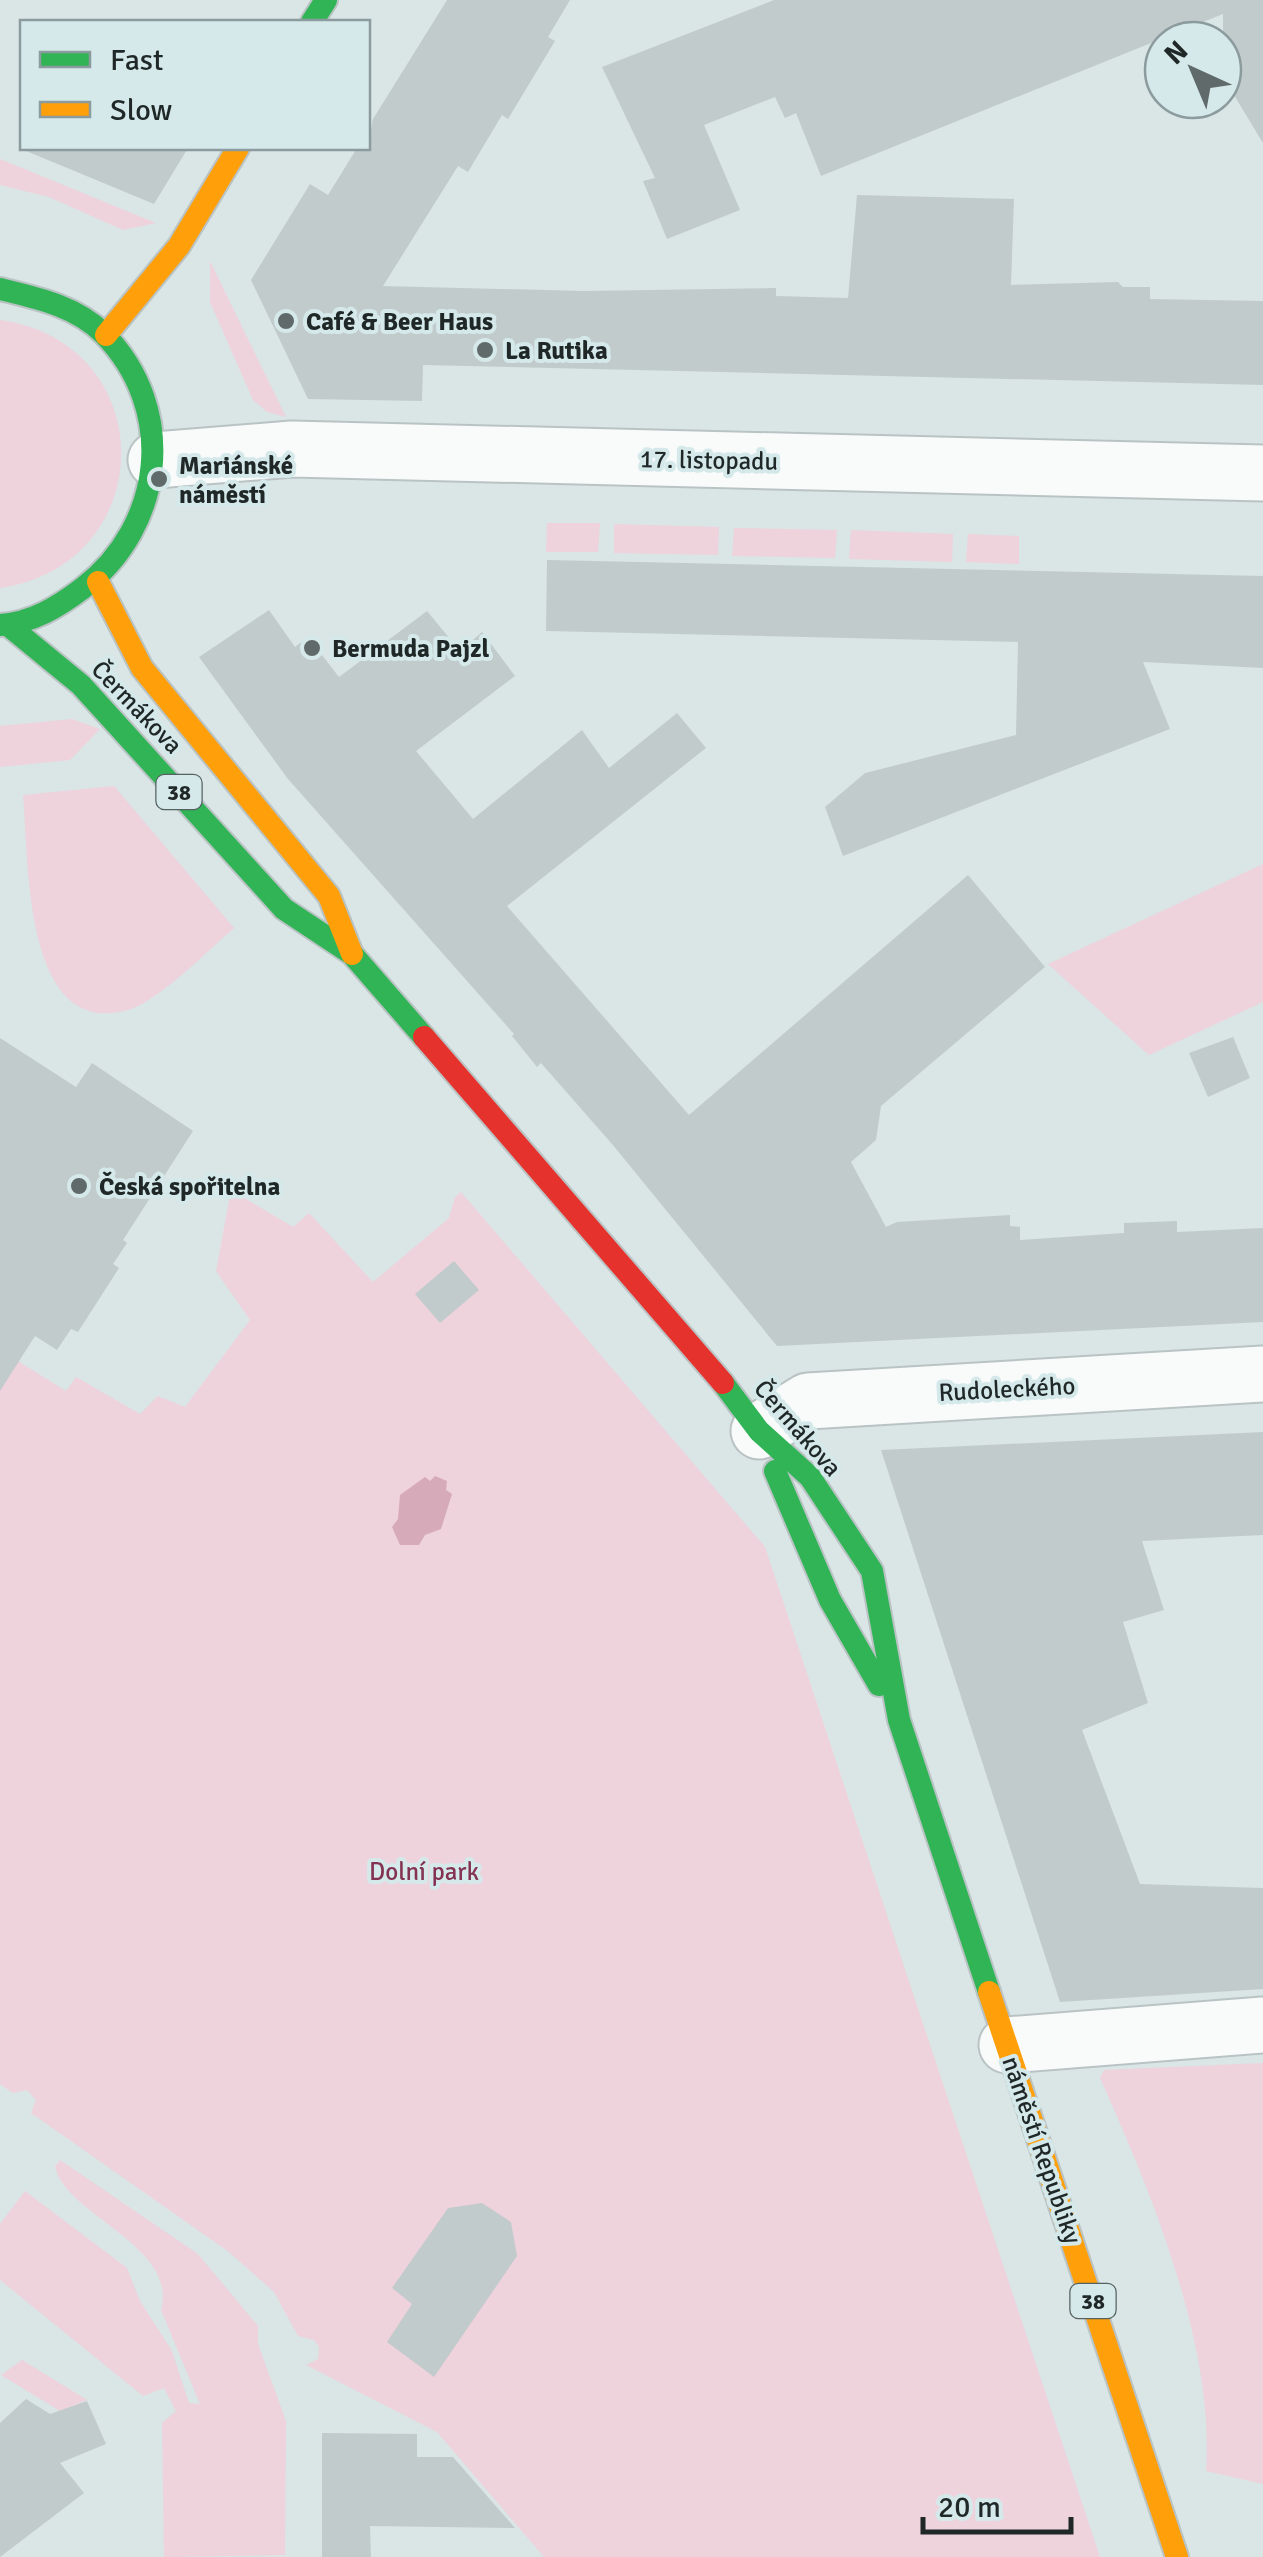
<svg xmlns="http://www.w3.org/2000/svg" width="1263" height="2557" font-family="Signika,sans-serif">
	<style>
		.green { fill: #eed2dc }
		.water { fill: #d6aab8 }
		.building { fill: #c2cbcc }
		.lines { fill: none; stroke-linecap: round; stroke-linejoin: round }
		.street-casing { stroke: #bac3c4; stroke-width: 59 }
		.fast-casing { stroke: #bac3c4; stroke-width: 26 }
		.slow-casing { stroke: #bac3c4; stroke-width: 26 }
		.jam-casing { stroke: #bac3c4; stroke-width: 26 }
		.street { stroke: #f9fbfb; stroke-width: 55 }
		.fast { stroke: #30b455; stroke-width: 22 }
		.slow { stroke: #ff9f0a; stroke-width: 22 }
		.jam { stroke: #e5322d; stroke-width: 22 }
		.poi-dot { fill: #606a6a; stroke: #d5e9eb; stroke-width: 4 }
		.labels { text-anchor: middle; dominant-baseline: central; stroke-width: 8; stroke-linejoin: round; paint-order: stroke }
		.shield { fill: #d5e9eb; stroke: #566162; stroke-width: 2.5 }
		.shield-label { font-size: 22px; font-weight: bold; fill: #1f2727 }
		.poi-label { font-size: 25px; font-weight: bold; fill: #1f2727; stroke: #d5e9eb; text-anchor: start }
		.street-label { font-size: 25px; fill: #1f2727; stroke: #d5e9eb }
		.park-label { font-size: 25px; fill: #843251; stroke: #d5e9eb }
	</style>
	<rect width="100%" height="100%" fill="#dae5e6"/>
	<g class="green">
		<path d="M0,159L156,223L123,230L49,197L0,185Z"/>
		<path d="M210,261L286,417L267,412L253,400L210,302Z"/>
		<path d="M0,320C162,343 161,564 0,588Z"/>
		<path d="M547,523H600L598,552H546Z"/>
		<path d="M614,524L719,527L718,555L614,553Z"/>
		<path d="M734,528L837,530L835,558L732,556Z"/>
		<path d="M851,530L953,534L952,562L849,559Z"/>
		<path d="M968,534L1019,536V564L966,562Z"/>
		<path d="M72,719L100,729L70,760L0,767V726Z"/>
		<path d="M114,786L234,928C208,950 162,998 131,1009C22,1044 29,858 23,795Z"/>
		<path d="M1263,864V1002L1149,1055L1048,964Z"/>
		<path d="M231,1190L293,1227L309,1213L373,1282L449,1218L455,1197L461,1192L765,1547L1100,2557H544L437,2432L306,2365L318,2359L319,2347L314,2340L298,2336L274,2292L229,2252L31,2113L36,2100L27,2090L13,2093L0,2084V1350L66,1391L76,1377L140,1414L158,1396L185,1407L250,1320L216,1271Z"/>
		<path d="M1263,2063V2484L1206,2471C1215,2346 1151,2191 1100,2078L1104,2070Z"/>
		<path d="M60,2160L198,2254L258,2326V2344L286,2421L285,2555L164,2557L162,2423L176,2411L164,2388L143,2396L0,2280V2224L25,2191L127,2268L140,2301L172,2351L189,2403L200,2404L161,2310C179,2246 66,2215 55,2167Z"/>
		<path d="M22,2360L87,2400L60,2411L1,2375Z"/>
	</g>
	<path class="water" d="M435,1476L447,1481L446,1490L452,1494L441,1529L425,1535L419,1545H400L392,1527L398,1519L400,1495L425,1477L430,1481Z"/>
	<g class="building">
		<path d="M447,0H570L548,37L555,41L508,119L502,115L468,172L458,166L383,286L584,291L776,288V296L848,298L857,195L1014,199L1011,285L1118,282L1123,287H1150V299L1263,301V385L423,365L422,401L308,399L251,280L310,184L328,195L357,148H368L373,119Z"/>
		<path d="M774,0H1263V143L1223,77V14L821,176L796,113L785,118L775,97L704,125L740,210L667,239L643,181L655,178L602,67Z"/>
		<path d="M19,148H188L154,204Z"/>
		<path d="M547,560L1263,576V668L1143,662L1170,729L843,856L825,807L865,773L1016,735L1018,642L546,631Z"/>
		<path d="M269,610L295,647L308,637L339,677L427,611L460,651L482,632L515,676L416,751L473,819L582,730L609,768L677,713L706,748L507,906L689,1115L968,875L1045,967L881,1106L876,1140L851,1162L886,1227L897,1222L1010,1215V1226L1020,1227V1240L1124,1233V1223L1177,1221V1232L1263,1228V1322L777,1346L612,1144L541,1063L537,1067L512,1036L514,1034L288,779L199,657Z"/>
		<path d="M1233,1037L1250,1078L1208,1097L1189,1053Z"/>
		<path d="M0,1038L76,1087L92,1063L193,1131L123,1240L127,1243L113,1264L119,1268L78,1332L71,1329L57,1350L35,1336L0,1391Z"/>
		<path d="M454,1261L479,1290L440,1323L415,1294Z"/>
		<path d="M1263,1432V1535L1142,1541L1164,1610L1123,1622L1148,1703L1082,1730L1140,1884L1263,1888V1989L1060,2002L881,1450Z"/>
		<path d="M482,2203L511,2222L517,2256L434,2377L387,2342L412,2304L392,2288L448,2208Z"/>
		<path d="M26,2399L50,2414L87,2401L106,2444L60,2463L84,2493L0,2557V2423Z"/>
		<path d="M322,2433L417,2434V2457H453L515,2528L370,2526L371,2557H322Z"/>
	</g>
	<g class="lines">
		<defs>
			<g id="street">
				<path d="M156,460L292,449L1263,473"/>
				<path d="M759,1431L808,1401L1263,1374"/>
				<path d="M1007,2045L1263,2025"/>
			</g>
			<g id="fast">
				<path d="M312,22L326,0"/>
				<path d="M0,289C37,298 76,306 104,334C178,410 164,526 83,588C58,607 32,623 0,625"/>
				<path d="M8,625L81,685L284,909L352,954L424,1037"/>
				<path d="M723,1383L759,1431L810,1477L872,1571L899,1720L989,1992"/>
				<path d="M775,1471L830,1600L879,1685"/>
			</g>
			<g id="slow">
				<path d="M106,335L179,246L238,148"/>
				<path d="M98,582L142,668L329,896L352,954"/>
				<path d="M989,1992L1177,2557"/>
			</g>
			<path id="jam" d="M424,1037L723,1383"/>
		</defs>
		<use href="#street" class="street-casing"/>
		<use href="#fast" class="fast-casing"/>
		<use href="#slow" class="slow-casing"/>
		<use href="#jam" class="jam-casing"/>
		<use href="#street" class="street"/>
		<use href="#fast" class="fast"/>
		<use href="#slow" class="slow"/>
		<use href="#jam" class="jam"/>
	</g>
	<g class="poi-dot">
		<circle cx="286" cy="321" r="10"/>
		<circle cx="485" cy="350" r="10"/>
		<circle cx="159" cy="479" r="10"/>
		<circle cx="312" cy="648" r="10"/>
		<circle cx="79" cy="1186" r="10"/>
	</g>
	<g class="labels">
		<g class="shield">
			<rect x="156.5" y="775" width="45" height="34" rx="8"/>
			<rect x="1070.5" y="2284" width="45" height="34" rx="8"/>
		</g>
		<g class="shield-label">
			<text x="179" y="792">38</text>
			<text x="1093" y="2301">38</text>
		</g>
		<g class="poi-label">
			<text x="306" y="321">Café &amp; Beer Haus</text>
			<text x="505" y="350">La Rutika</text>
			<text x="179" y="465">Mariánské<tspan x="179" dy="29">náměstí</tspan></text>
			<text x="332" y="648">Bermuda Pajzl</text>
			<text x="99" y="1186">Česká spořitelna</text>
		</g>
		<g class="street-label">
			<text transform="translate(709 460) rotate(1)">17. listopadu</text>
			<text transform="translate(137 707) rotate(46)">Čermákova</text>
			<text transform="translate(1007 1389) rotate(-3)">Rudoleckého</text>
			<text transform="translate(798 1428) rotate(49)">Čermákova</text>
			<text transform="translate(1042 2150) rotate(71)">náměstí Republiky</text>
		</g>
		<g class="park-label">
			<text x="424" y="1871">Dolní park</text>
		</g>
	</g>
	<rect x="20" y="20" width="350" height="130" fill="#d5e9eb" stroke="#8c9b9d" stroke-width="2.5"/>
	<rect x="40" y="52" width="50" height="15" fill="#30b455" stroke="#8c9b9d" stroke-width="2.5"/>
	<text x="110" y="70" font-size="30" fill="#1f2727">Fast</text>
	<rect x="40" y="102" width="50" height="15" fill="#ff9f0a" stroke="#8c9b9d" stroke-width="2.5"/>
	<text x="110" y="120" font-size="30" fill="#1f2727">Slow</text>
	<g transform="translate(1193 70) rotate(316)"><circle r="48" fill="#d5e9eb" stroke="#8c9b9d" stroke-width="2.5"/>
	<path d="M0-8L18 38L0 25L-18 38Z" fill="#606a6a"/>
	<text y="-15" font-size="28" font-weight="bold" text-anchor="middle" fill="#1f2727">N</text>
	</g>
	<path d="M923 2517v15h148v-15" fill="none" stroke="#1f2727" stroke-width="5"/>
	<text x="938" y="2517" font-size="30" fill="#1f2727" stroke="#d5e9eb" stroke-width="8" paint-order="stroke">20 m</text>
</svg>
